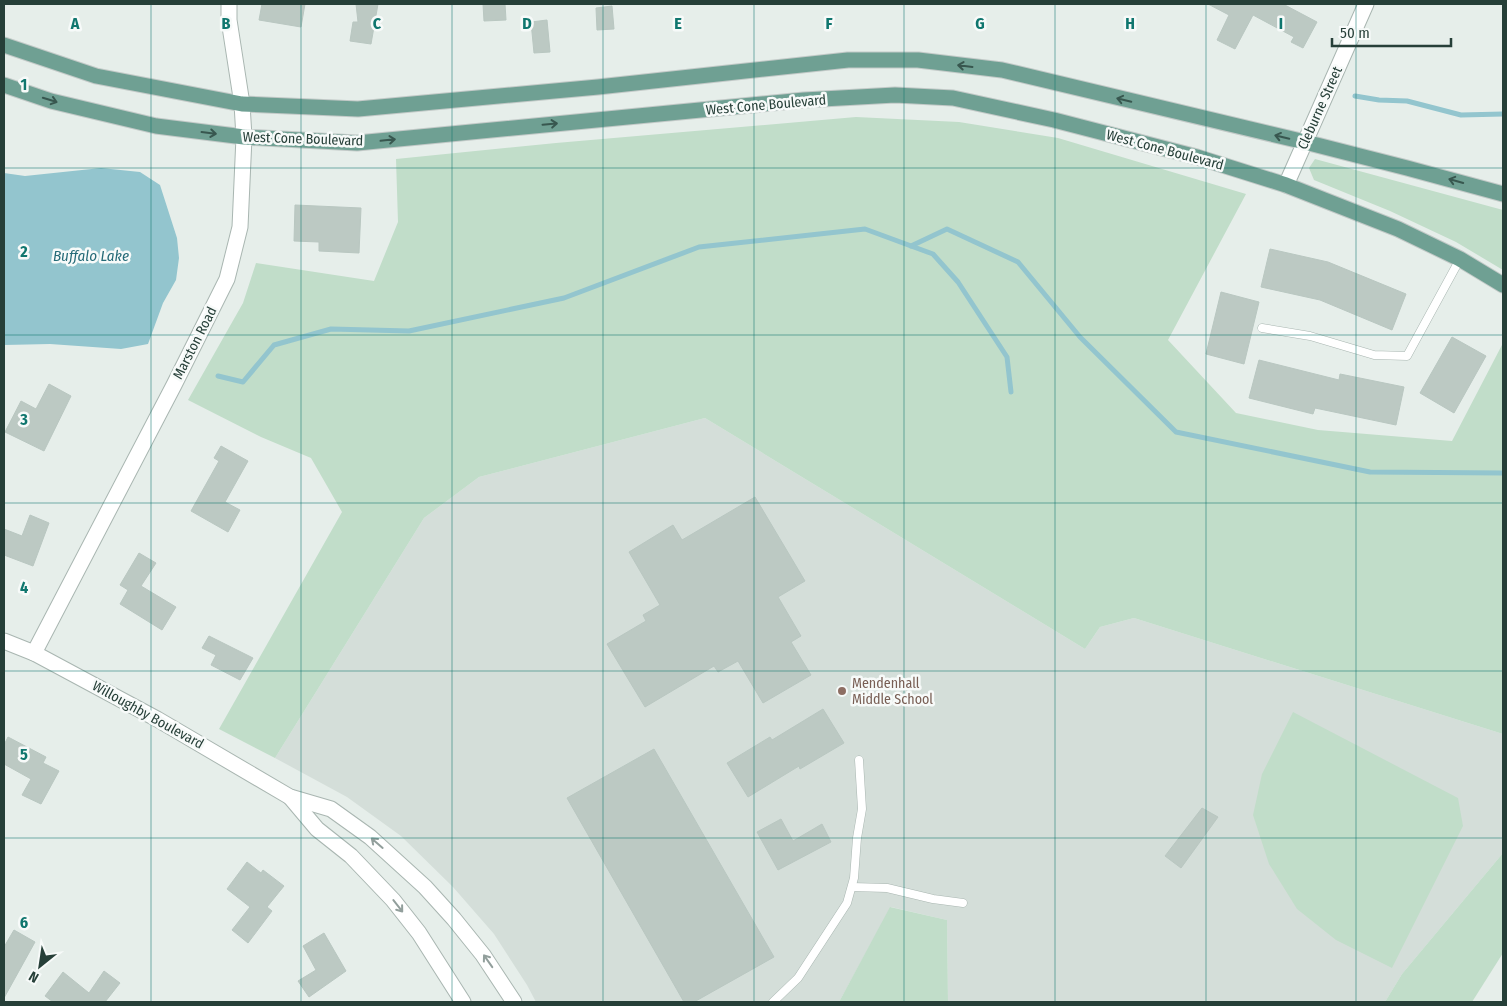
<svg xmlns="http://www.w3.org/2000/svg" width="1507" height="1006" font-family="'Fira Sans Condensed',sans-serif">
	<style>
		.built { fill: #d4ded9 }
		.green { fill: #c1ddc9 }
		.water { fill: #93c5ce }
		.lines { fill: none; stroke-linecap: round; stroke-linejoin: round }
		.stream { stroke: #93c5ce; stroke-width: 5 }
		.building { fill: #bcc9c3; stroke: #b9c7c1 }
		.service-casing { stroke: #a9b6b1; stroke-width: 9 }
		.minor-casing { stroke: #a9b6b1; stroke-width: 17 }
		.tertiary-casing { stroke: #a9b6b1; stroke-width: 17 }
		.primary-casing { stroke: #c2c9c7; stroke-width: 17 }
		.service { stroke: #fff; stroke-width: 8 }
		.minor { stroke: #fff; stroke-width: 15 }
		.tertiary { stroke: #fff; stroke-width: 15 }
		.primary { stroke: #6fa093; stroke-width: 15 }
		.oneway { stroke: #38574f }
		.oneway2 { stroke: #929f9c }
		.grid { fill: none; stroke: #0f766e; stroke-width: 1; stroke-opacity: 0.55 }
		.education-dot { fill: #8d6e63; stroke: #f7faf9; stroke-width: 2 }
		.labels { text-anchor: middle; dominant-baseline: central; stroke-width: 5; stroke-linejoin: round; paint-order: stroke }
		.street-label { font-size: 14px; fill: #263f38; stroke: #f7faf9 }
		.education-label { font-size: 14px; fill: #785e54; stroke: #f7faf9; text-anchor: start }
		.water-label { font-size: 15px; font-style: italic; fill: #246a77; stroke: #f7faf9 }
		.grid-label { font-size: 16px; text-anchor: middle; font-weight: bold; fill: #0f766e; stroke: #f7faf9; stroke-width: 5; stroke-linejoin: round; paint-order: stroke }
	</style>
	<rect width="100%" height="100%" fill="#e6eeea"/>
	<path class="built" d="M705,418L1085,649L1100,627L1134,618L1503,734V853L1402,974L1385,1002H948L947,920L891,907L839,1002H536L527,985L494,934L453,887L401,836L347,797L275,758L424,518L479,477Z"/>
	<g class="green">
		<path d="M856,117L959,122L1058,138L1246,194L1168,340L1236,413L1318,430L1452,441L1503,343V734L1134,618L1100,627L1085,649L705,418L479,477L424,518L275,758L219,729L342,512L311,458L261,437L188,400L243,303L256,263L374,281L398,222L396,159L556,143Z"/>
		<path d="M1315,159L1503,210V270L1456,242L1390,211L1314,180L1309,168Z"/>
		<path d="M1293,712L1458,798L1463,826L1392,968L1336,940L1297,909L1269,864L1253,815L1262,774Z"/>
		<path d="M1503,853V953L1472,1002H1385L1402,974Z"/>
		<path d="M890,907L947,920L948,1002H839Z"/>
	</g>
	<path class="water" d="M101,168L140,172L160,185L177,238L179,258L176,280L163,303L148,344L121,349L50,344L4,345V173L25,176Z"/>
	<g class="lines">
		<g class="stream">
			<path d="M1355,96L1379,100L1407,101L1461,115L1503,114"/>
			<path d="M911,246L947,229L1018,262L1080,337L1176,432L1370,472L1503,473"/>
			<path d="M218,376L243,382L274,345L331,329L409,331L564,298L699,247L865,229L933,254L958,282L1007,357L1011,392"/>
		</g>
	</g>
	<g class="building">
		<path d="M262,4H305L301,27L259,20Z"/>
		<path d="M356,4H378L371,44L350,41L353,22H358Z"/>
		<path d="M483,4H505L506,20L484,21Z"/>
		<path d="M1208,4H1283L1317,22L1303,48L1291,42L1294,37L1253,15L1235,49L1217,40L1229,15Z"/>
		<path d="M612,6L614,29L597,30L596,8Z"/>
		<path d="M547,20L550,52L534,53L531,22Z"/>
		<path d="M295,205L361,208L359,253L319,251V242L294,241Z"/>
		<path d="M1270,249L1328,262L1406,294L1392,330L1320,300L1261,287Z"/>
		<path d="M1221,292L1259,302L1244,364L1206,354Z"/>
		<path d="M1452,337L1486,356L1454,413L1420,393Z"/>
		<path d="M1259,360L1339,380L1340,374L1404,387L1396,425L1315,408L1313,414L1249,398Z"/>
		<path d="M49,384L71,396L44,451L5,432L21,401L36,409Z"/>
		<path d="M221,446L248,461L225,502L240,510L228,532L191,511L219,461L214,458Z"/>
		<path d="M755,497L805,581L778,597L801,636L791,642L811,675L763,703L738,661L718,672L714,666L645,707L607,644L646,621L643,615L660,605L629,552L673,525L682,540Z"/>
		<path d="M30,515L49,523L33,566L4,555V529L22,536Z"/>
		<path d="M139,553L156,563L141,586L176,607L162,630L120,604L128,590L120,585Z"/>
		<path d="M209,636L253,658L240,680L211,665L216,655L202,648Z"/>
		<path d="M823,709L844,743L800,769L799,766L748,797L727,763L770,737L772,740Z"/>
		<path d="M8,737L46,757L43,763L59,771L41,804L22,795L31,779L4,764V745Z"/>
		<path d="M654,749L774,957L694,1002H684L567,798Z"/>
		<path d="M1202,808L1218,817L1181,868L1165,856Z"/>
		<path d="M781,819L793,841L822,824L831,842L778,870L757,832Z"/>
		<path d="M247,862L261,873L263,870L284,886L267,907L272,911L248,943L232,930L250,907L227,889Z"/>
		<path d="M14,930L35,942L4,998V947Z"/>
		<path d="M324,933L346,971L309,997L298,981L316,970L303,946Z"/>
		<path d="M104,971L120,983L105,1002H53L45,996L63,972L89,993Z"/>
	</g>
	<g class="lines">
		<defs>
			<g id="service">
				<path d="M1262,328L1310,336L1374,355L1407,356L1460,259"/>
				<path d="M852,887L887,888L933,899L963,903"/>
				<path d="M773,1002L798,978L847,903L854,878L857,838L862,809L859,760"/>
			</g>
			<g id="minor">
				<path d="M1286,185L1366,4"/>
				<path d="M34,653L174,385L227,279L240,227L244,137L242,104L229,20V4"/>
			</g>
			<g id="tertiary">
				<path d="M4,641L34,653L157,719L290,797L331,809L370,837L425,887L454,919L483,955L514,1002"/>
				<path d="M290,797L317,829L351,856L393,900L419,933L463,1002"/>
			</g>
			<g id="primary">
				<path d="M4,45L96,76L242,104L358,109L598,87L848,60H918L1002,70L1305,142L1407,168L1503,194"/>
				<path d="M4,85L51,101L156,126L244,137L357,143L804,100L895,95L953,98L1054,120L1197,157L1286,185L1398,229L1460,259L1503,285"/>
			</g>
		</defs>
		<use href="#service" class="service-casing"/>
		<use href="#minor" class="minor-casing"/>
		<use href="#tertiary" class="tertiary-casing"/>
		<use href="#primary" class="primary-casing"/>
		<use href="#service" class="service"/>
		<use href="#minor" class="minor"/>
		<use href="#tertiary" class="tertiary"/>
		<use href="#primary" class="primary"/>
	</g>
	<defs><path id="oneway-shaft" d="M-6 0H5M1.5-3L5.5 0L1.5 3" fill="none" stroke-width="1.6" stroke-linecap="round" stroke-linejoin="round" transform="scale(1.25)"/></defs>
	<g class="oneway">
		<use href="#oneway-shaft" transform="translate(965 66) rotate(-173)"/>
		<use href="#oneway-shaft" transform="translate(50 100) rotate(17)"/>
		<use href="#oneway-shaft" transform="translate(1124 100) rotate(-166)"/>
		<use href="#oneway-shaft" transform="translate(550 124) rotate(-5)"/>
		<use href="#oneway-shaft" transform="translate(209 133) rotate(7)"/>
		<use href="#oneway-shaft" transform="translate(1282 137) rotate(-167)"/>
		<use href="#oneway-shaft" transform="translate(388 140) rotate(-6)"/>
		<use href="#oneway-shaft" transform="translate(1456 181) rotate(-164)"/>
	</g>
	<g class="oneway2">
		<use href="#oneway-shaft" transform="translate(377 843) rotate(-139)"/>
		<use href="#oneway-shaft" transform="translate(398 906) rotate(52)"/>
		<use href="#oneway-shaft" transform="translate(488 961) rotate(-125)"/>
	</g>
	<path class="grid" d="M151,4V1002M301,4V1002M452,4V1002M603,4V1002M754,4V1002M904,4V1002M1055,4V1002M1206,4V1002M1356,4V1002M4,168H1503M4,335H1503M4,503H1503M4,671H1503M4,838H1503"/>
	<circle class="education-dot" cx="842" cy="691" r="5"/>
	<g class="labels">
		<g class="street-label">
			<text transform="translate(766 105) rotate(-5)">West Cone Boulevard</text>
			<text transform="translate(1320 108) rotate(-66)">Cleburne Street</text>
			<text transform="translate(303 139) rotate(2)">West Cone Boulevard</text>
			<text transform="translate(1165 150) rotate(15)">West Cone Boulevard</text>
			<text transform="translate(195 343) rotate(-63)">Marston Road</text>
			<text transform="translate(148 715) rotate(29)">Willoughby Boulevard</text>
		</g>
		<g class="education-label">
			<text x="852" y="683">Mendenhall<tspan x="852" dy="16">Middle School</tspan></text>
		</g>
		<g class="water-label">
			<text x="91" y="256">Buffalo Lake</text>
		</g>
	</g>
	<g class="grid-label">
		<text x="75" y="29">A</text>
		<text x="226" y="29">B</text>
		<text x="377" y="29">C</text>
		<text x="527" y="29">D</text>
		<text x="678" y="29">E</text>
		<text x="829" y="29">F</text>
		<text x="980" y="29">G</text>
		<text x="1130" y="29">H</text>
		<text x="1281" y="29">I</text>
		<text x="24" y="90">1</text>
		<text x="24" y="257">2</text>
		<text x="24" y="425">3</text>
		<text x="24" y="593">4</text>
		<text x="24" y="760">5</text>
		<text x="24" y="928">6</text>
	</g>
	<rect width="1507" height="1006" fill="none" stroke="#263f38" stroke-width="10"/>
	<g transform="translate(40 966) rotate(210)" stroke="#f7faf9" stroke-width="4" paint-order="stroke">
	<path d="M0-4L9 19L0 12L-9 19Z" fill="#263f38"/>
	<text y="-8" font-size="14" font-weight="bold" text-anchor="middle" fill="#263f38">N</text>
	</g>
	<path d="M1332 38v8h119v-8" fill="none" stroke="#263f38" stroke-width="2.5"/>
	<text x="1340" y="38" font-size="15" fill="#263f38" stroke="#f7faf9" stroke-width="4" paint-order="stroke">50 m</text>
</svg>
